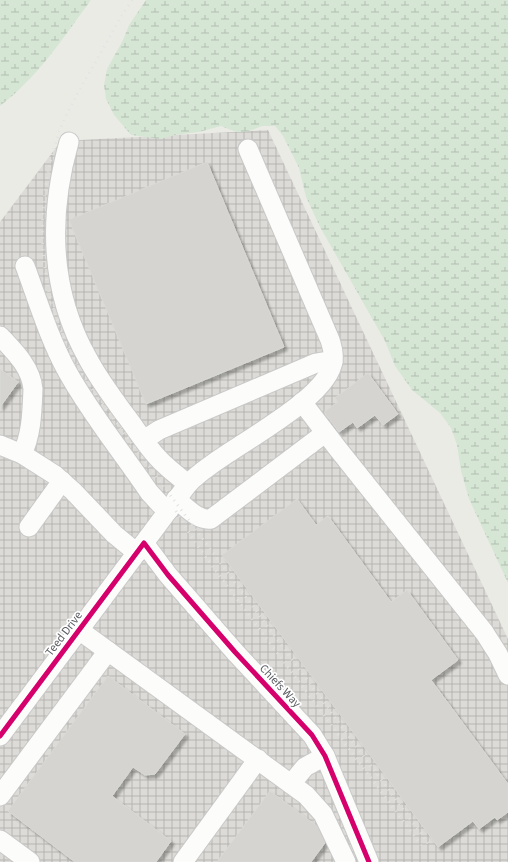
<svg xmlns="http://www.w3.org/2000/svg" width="508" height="862" font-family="'Source Sans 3',sans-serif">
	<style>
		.industrial { fill: url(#industrial-grid) }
		.wetland { fill: url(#wetland-marsh) }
		.building { fill: #d5d4d1; stroke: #dad9d6; filter: url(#shadow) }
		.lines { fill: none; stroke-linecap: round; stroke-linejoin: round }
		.minor-casing { stroke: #c8c9c8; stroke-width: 21 }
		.minor { stroke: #fcfcfb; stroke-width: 19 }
		.rail { stroke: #e2e2e2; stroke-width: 3; stroke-dasharray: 1 5; stroke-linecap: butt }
		.cycleway-casing { stroke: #fff; stroke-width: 8 }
		.cycleway { stroke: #d6006c; stroke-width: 5 }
		.labels { text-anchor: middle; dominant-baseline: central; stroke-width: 3.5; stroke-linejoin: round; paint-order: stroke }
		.street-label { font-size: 12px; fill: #5c5e63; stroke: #fff }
	</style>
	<defs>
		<pattern id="industrial-grid" width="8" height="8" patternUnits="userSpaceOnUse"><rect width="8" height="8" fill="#dcdbd7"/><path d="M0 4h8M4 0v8" fill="none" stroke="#b6b5b2"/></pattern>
		<pattern id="wetland-marsh" width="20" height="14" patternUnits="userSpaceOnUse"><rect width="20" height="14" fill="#d6e6d5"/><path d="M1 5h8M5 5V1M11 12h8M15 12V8" fill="none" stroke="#b1beb0"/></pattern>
		<filter id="shadow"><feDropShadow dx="3.5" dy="3.5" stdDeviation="1" flood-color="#0004"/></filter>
	</defs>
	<rect width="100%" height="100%" fill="#ebebe6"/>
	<path class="industrial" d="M268,130L508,639V862H0V222L61,141Z"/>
	<g class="wetland">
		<path d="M0,0H91C64,37 37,78 0,106Z"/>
		<path d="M146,0H508V583L469,499L461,471L457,445L451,428L440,413L412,390L395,366L385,341L320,227L306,197L299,168L283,136L275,126H262L247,132H236L221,126L199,132L175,135L160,139L131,135L114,115L106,99L104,85L107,69L123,40L129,25Z"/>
	</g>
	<g class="building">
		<path d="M207,162L284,347L146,404L69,220Z"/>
		<path d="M0,369L18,382L0,407Z"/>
		<path d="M368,373L398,414L383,425L375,415L357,428L353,422L339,432L324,412L338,402L335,398Z"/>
		<path d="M297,499L316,525L328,516L391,602L407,590L458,660L431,680L508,784V812L497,820L495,817L479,829L473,821L438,847L222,555Z"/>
		<path d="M108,676L185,734L155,774L145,775L133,767L112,796L171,841L156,862H75L8,811Z"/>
		<path d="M270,791L330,836L311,862H217Z"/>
	</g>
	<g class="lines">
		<defs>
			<g id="minor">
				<path d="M69,142C48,217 49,290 88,359C98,378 111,395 123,412C135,427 145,444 158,458C167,468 178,476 188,484"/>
				<path d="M25,266C38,301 49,338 67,371C90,413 122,452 149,492L160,504L169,510"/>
				<path d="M0,336C14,351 31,367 33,389C32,410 32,434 22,454"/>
				<path d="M302,402L338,449L484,632L498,654L508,675"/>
				<path d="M144,440L159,430L316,363L328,361L333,362"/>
				<path d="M0,445L22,454L55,475L73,491L114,534L137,553"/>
				<path d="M176,499C186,507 198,521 211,519L325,433"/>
				<path d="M29,527L62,481"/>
				<path d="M144,543L168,575L235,652L312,735L325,756L369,862"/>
				<path d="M79,630L306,795L323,814L346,862"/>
				<path d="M0,736L188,484C217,452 328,403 333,361C334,354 332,346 330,340L248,149"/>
				<path d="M291,784L305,767L325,756"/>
				<path d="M0,796L108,651"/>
				<path d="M0,840L30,862"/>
				<path d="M183,862L258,759"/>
			</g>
		</defs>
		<use href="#minor" class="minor-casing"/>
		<use href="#minor" class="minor"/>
		<g class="rail">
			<path d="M132,0C118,21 106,43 94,65C80,89 66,112 57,138C37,200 37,271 61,331C70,354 82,375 96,395L431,847"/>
			<path d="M176,511L191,536L210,563L421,845"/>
		</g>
		<defs>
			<path id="cycleway" d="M0,736L144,543L168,575L235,652L312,735L325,756L369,862"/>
		</defs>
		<use href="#cycleway" class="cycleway-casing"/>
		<use href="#cycleway" class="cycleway"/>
	</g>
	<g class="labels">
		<g class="street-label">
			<text transform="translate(64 634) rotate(-53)">Teed Drive</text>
			<text transform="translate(280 686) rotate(47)">Chiefs Way</text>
		</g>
	</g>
</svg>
